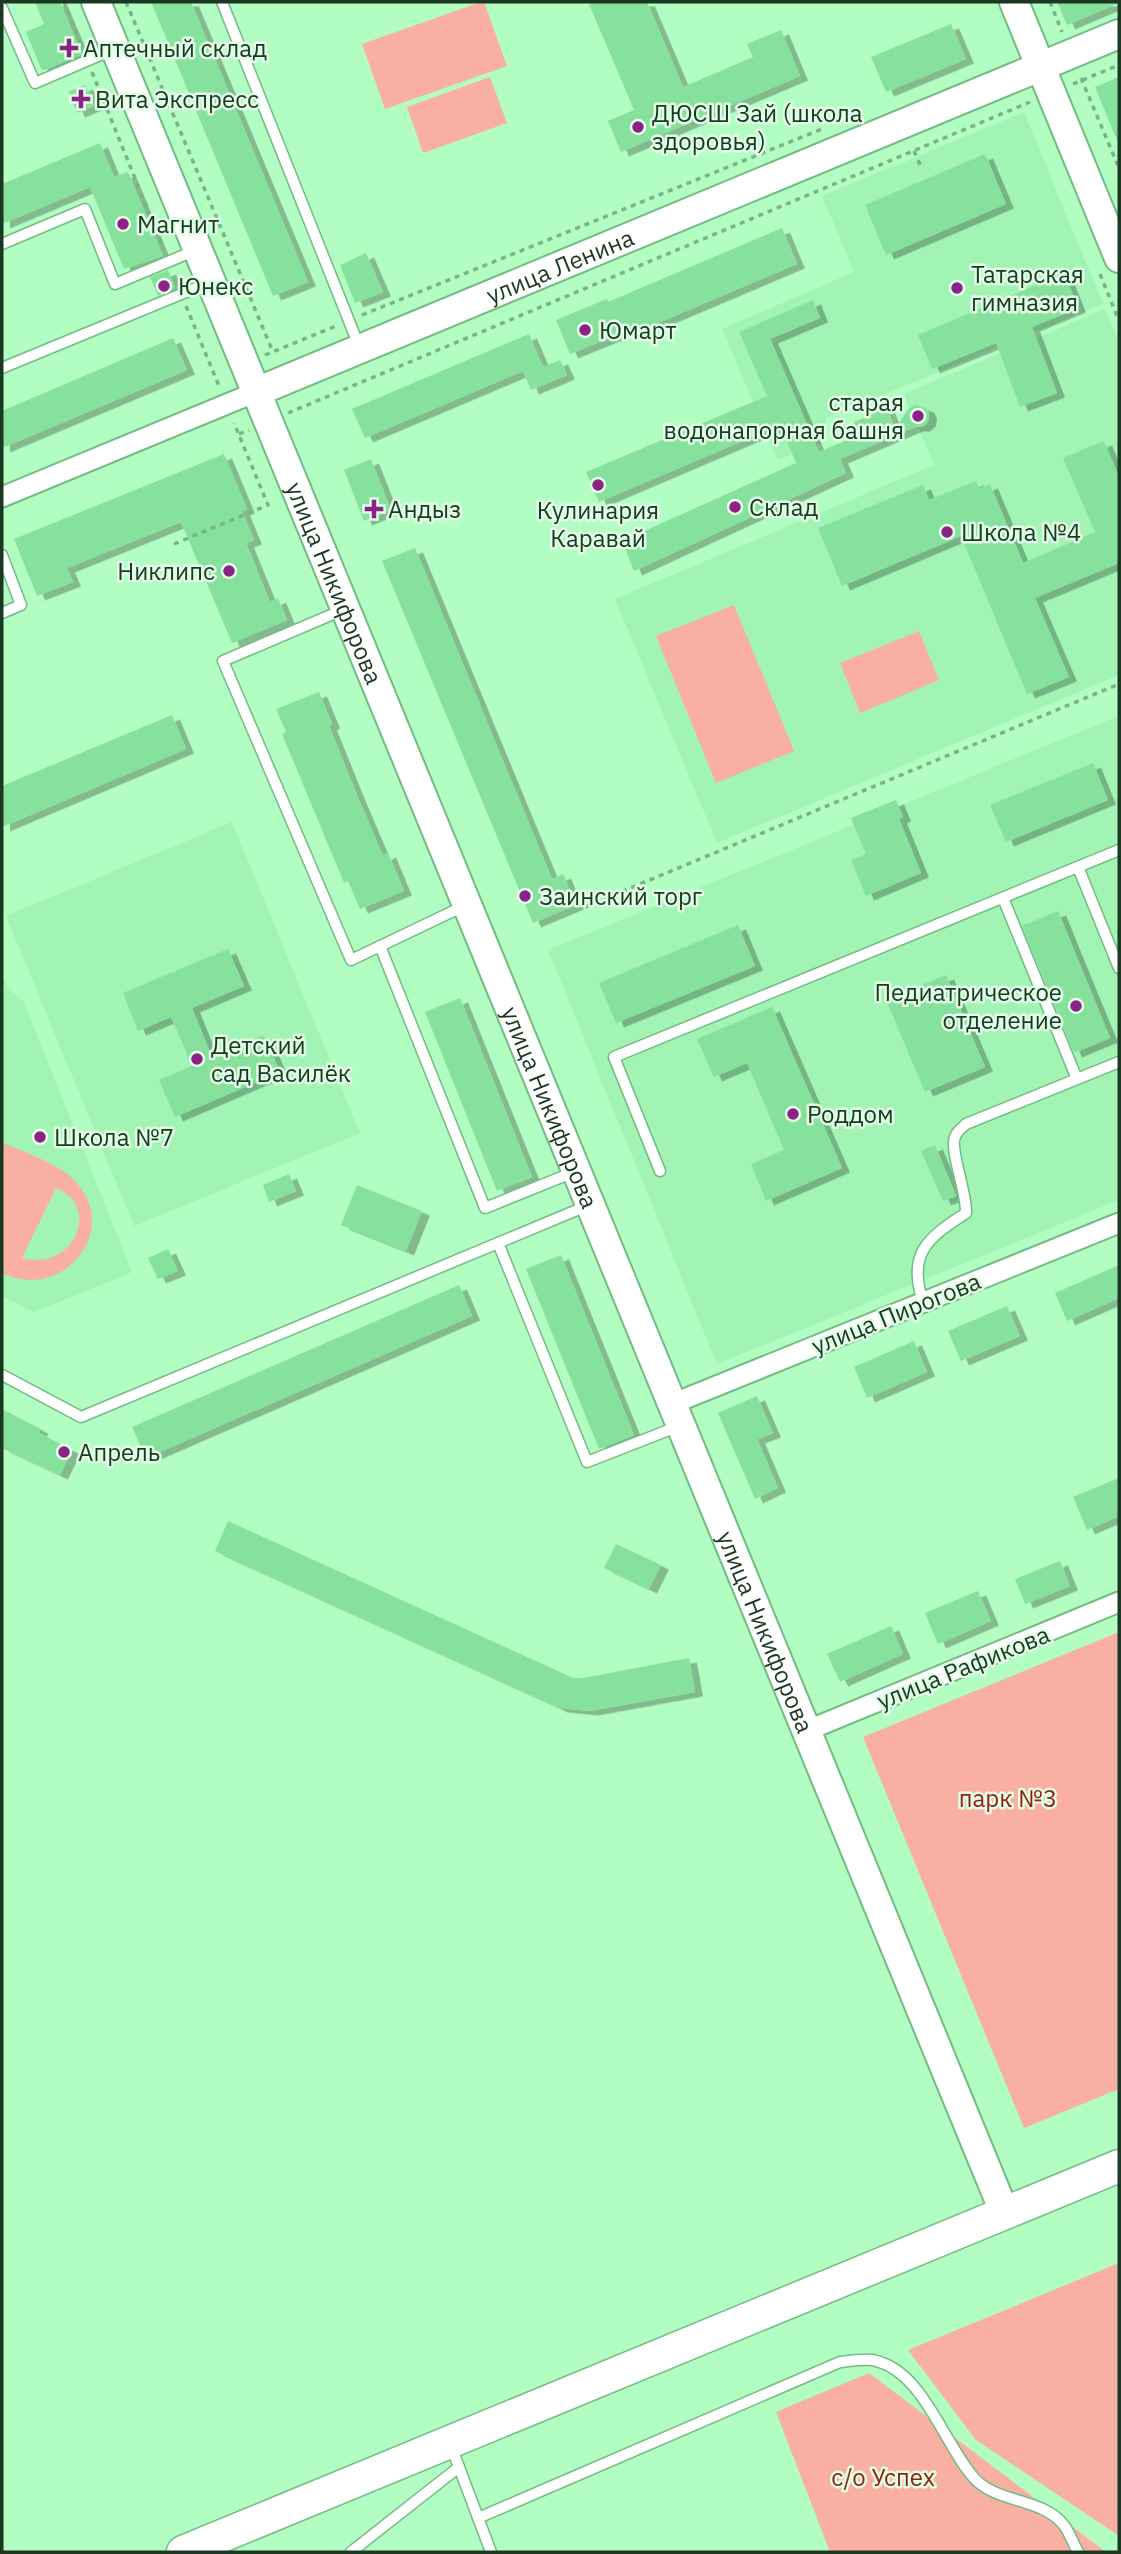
<svg xmlns="http://www.w3.org/2000/svg" width="1121" height="2554" font-family="'IBM Plex Sans',sans-serif">
	<style>
		.built { fill: #a1f4b4 }
		.green { fill: #f9afa1; fill-rule: evenodd }
		.building { fill: #86e19d; filter: url(#shadow) }
		.lines { fill: none; stroke-linecap: round; stroke-linejoin: round }
		.lane-casing { stroke: #72bc84; stroke-width: 13 }
		.street-casing { stroke: #72bc84; stroke-width: 23 }
		.secondary-casing { stroke: #72bc84; stroke-width: 32 }
		.primary-casing { stroke: #72bc84; stroke-width: 35 }
		.path { stroke: #79b486; stroke-width: 3.5; stroke-dasharray: 5 5; stroke-linecap: butt }
		.lane { stroke: #fff; stroke-width: 10 }
		.street { stroke: #fff; stroke-width: 19 }
		.secondary { stroke: #fff; stroke-width: 28 }
		.primary { stroke: #fff; stroke-width: 32 }
		.poi-dot { fill: #8c2186; stroke: #e1fee6; stroke-width: 2.5 }
		.labels { text-anchor: middle; dominant-baseline: central; stroke-width: 5; stroke-linejoin: round; paint-order: stroke }
		.poi-label { font-size: 24px; fill: #1a3822; stroke: #e1fee6; text-anchor: start }
		.street-label { font-size: 24px; fill: #1a3822; stroke: #e1fee6 }
		.park-label { font-size: 24px; fill: #961c0d; stroke: #e1fee6 }
	</style>
	<defs>
		<filter id="shadow"><feDropShadow dx="8" dy="4.5" stdDeviation="0" flood-color="#0004"/></filter>
	</defs>
	<rect width="100%" height="100%" fill="#b2fdc2"/>
	<g class="built">
		<path d="M1024,112L1103,304L826,418L821,443L778,460L722,329L854,272L822,196Z"/>
		<path d="M1105,309L1119,342V675L717,843L615,599L934,465L904,394Z"/>
		<path d="M1119,716V1200L717,1364L548,950L853,825L851,818L896,800L899,806Z"/>
		<path d="M232,822L360,1133L134,1226L6,916Z"/>
		<path d="M2,973L8,989L23,1001L132,1272L34,1312L2,1296Z"/>
	</g>
	<g class="green">
		<path d="M481,2H484L507,66L385,109L362,44Z"/>
		<path d="M490,77L507,123L423,153L407,107Z"/>
		<path d="M734,605L794,751L716,783L656,636Z"/>
		<path d="M919,631L939,680L860,713L840,663Z"/>
		<path d="M2,1142C23,1152 57,1163 73,1179C123,1227 65,1303 2,1273ZM56,1188C101,1205 76,1272 22,1258Z"/>
		<path d="M1119,1632V2089L1024,2128L863,1737Z"/>
		<path d="M1119,2263V2536L976,2440L908,2350Z"/>
		<path d="M869,2373L1106,2552H830L776,2412Z"/>
	</g>
	<g class="building">
		<path d="M35,2H60L82,54L42,71L26,32L44,24Z"/>
		<path d="M151,2H191L308,282L273,296Z"/>
		<path d="M588,2H647L683,87L753,57L747,44L781,30L800,76L621,152L608,121L634,110Z"/>
		<path d="M1057,2H1119V3L1067,25Z"/>
		<path d="M951,24L966,59L886,92L871,57Z"/>
		<path d="M1119,77V145L1095,87Z"/>
		<path d="M85,85L94,106L77,113L68,92Z"/>
		<path d="M100,143L114,177L128,172L163,256L124,269L90,187L2,224V184Z"/>
		<path d="M985,154L1006,204L886,255L865,205Z"/>
		<path d="M782,228L797,264L641,330L639,326L570,354L556,320L607,299L608,302Z"/>
		<path d="M366,253L383,292L355,303L340,265Z"/>
		<path d="M168,270L175,288L158,296L150,277Z"/>
		<path d="M1064,273L1078,308L1032,327L1057,393L1020,407L996,343L932,369L918,335Z"/>
		<path d="M813,300L820,318L770,339L819,452L859,435L854,422L887,408L895,429L909,408L916,405L926,408L929,414L928,422L922,427H915L840,459L846,473L634,571L622,541L796,463L780,425L599,502L586,472L767,396L739,332Z"/>
		<path d="M529,334L543,367L560,360L567,375L531,390L523,371L365,438L352,409Z"/>
		<path d="M173,338L187,370L2,448V411Z"/>
		<path d="M1104,441L1119,477V563L1035,598L1069,677L1027,694L961,536L842,586L818,528L923,485L929,500L976,481L979,489L990,484L1023,563L1095,532L1063,458Z"/>
		<path d="M224,454L247,509L242,511L254,540L246,543L270,602L278,598L287,620L232,643L181,522L67,568L73,582L37,596L14,539Z"/>
		<path d="M371,459L391,510L364,521L344,470Z"/>
		<path d="M415,548L552,879L563,874L576,905L533,923L382,561Z"/>
		<path d="M319,692L332,724L329,726L359,800L383,856L388,853L404,891L360,909L348,881L344,883L282,734L286,732L276,709Z"/>
		<path d="M172,715L186,749L2,827V786Z"/>
		<path d="M1093,763L1108,800L1006,842L990,805Z"/>
		<path d="M896,800L903,817L899,819L921,873L866,896L851,860L866,854L851,818Z"/>
		<path d="M1058,911L1110,1038L1074,1053L1022,926Z"/>
		<path d="M738,925L755,966L616,1023L599,983Z"/>
		<path d="M228,949L244,986L192,1008L212,1057L264,1035L280,1072L175,1117L159,1080L192,1066L171,1017L138,1031L123,993Z"/>
		<path d="M946,975L985,1067L925,1092L886,1000Z"/>
		<path d="M460,998L532,1177L497,1191L425,1012Z"/>
		<path d="M772,1007L842,1168L766,1201L751,1164L784,1150L747,1063L714,1077L697,1039Z"/>
		<path d="M935,1145L956,1196L943,1201L921,1151Z"/>
		<path d="M289,1174L296,1191L269,1202L263,1185Z"/>
		<path d="M357,1185L422,1211L406,1251L341,1225Z"/>
		<path d="M168,1249L178,1271L158,1279L148,1258Z"/>
		<path d="M561,1255L634,1435L599,1449L526,1269Z"/>
		<path d="M1119,1265V1298L1067,1321L1055,1293Z"/>
		<path d="M459,1285L472,1316L146,1458L132,1427Z"/>
		<path d="M1007,1306L1020,1336L961,1361L948,1331Z"/>
		<path d="M914,1341L927,1372L867,1398L854,1367Z"/>
		<path d="M757,1396L773,1433L757,1439L778,1488L755,1499L718,1413Z"/>
		<path d="M2,1409L40,1429L39,1433L72,1450L60,1475L2,1448Z"/>
		<path d="M1119,1478V1516L1087,1530L1073,1497Z"/>
		<path d="M228,1521L573,1678H583L689,1658L695,1692L590,1711L560,1708L215,1551Z"/>
		<path d="M616,1544L661,1565L649,1589L604,1568Z"/>
		<path d="M1060,1561L1070,1586L1025,1604L1015,1579Z"/>
		<path d="M978,1591L991,1621L938,1644L925,1613Z"/>
		<path d="M891,1626L903,1654L840,1682L827,1654Z"/>
	</g>
	<g class="lines">
		<defs>
			<g id="lane">
				<path d="M222,2L359,346"/>
				<path d="M2,8L35,83L112,50"/>
				<path d="M2,244L85,209L115,284L194,251"/>
				<path d="M2,368L208,283"/>
				<path d="M2,555L21,605L2,613"/>
				<path d="M345,609L223,661L351,960L464,906"/>
				<path d="M1078,867L1119,968"/>
				<path d="M1003,898L1077,1079"/>
				<path d="M380,946L485,1208L574,1172"/>
				<path d="M660,1171L614,1057L1119,850"/>
				<path d="M498,1243L587,1462L679,1426"/>
				<path d="M923,1302C907,1254 927,1238 966,1213C967,1193 949,1148 955,1137C957,1131 962,1128 966,1124L1119,1062"/>
				<path d="M2,1375L81,1417L589,1205"/>
				<path d="M451,2446L491,2552"/>
				<path d="M478,2518L840,2362C850,2361 862,2359 872,2360C924,2369 944,2447 976,2480C999,2503 1041,2498 1063,2524C1069,2531 1073,2543 1078,2552"/>
				<path d="M351,2552L459,2467"/>
			</g>
			<g id="street">
				<path d="M2,497L256,392"/>
				<path d="M672,1404L1119,1223"/>
				<path d="M806,1731L1119,1602"/>
			</g>
			<g id="secondary">
				<path id="s1" d="M96,2L1005,2214"/>
				<path d="M1014,2L1119,258"/>
				<path id="s2" d="M256,392L1119,34"/>
			</g>
			<path id="primary" d="M183,2552L1119,2166"/>
		</defs>
		<use href="#lane" class="lane-casing"/>
		<use href="#street" class="street-casing"/>
		<use href="#secondary" class="secondary-casing"/>
		<use href="#primary" class="primary-casing"/>
		<g class="path">
			<path d="M64,2L83,49"/>
			<path d="M126,2L273,352"/>
			<path d="M1050,2L1062,32"/>
			<path d="M92,72L164,250"/>
			<path d="M1081,78L1119,168"/>
			<path d="M1073,84L1119,65"/>
			<path d="M914,151L922,169"/>
			<path d="M1100,274L1119,321"/>
			<path d="M186,306L219,386"/>
			<path d="M362,315L822,129"/>
			<path d="M265,355L336,326"/>
			<path d="M288,413L1030,102"/>
			<path d="M239,434L249,430"/>
			<path d="M174,544L268,505L234,423"/>
			<path d="M585,907L1119,684"/>
		</g>
		<use href="#lane" class="lane"/>
		<use href="#street" class="street"/>
		<use href="#secondary" class="secondary"/>
		<use href="#primary" class="primary"/>
	</g>
	<g class="poi-dot">
		<path d="M65.5 37.5h7v7h7v7h-7v7h-7v-7h-7v-7h7z"/>
		<path d="M77.5 88.5h7v7h7v7h-7v7h-7v-7h-7v-7h7z"/>
		<circle cx="638" cy="127" r="7"/>
		<circle cx="123" cy="224" r="7"/>
		<circle cx="164" cy="286" r="7"/>
		<circle cx="957" cy="288" r="7"/>
		<circle cx="585" cy="330" r="7"/>
		<circle cx="918" cy="416" r="7"/>
		<circle cx="598" cy="485" r="7"/>
		<circle cx="735" cy="507" r="7"/>
		<path d="M370.5 498.5h7v7h7v7h-7v7h-7v-7h-7v-7h7z"/>
		<circle cx="947" cy="532" r="7"/>
		<circle cx="229" cy="571" r="7"/>
		<circle cx="525" cy="896" r="7"/>
		<circle cx="1076" cy="1006" r="7"/>
		<circle cx="197" cy="1059" r="7"/>
		<circle cx="793" cy="1114" r="7"/>
		<circle cx="40" cy="1137" r="7"/>
		<circle cx="64" cy="1452" r="7"/>
	</g>
	<g class="labels">
		<g class="poi-label">
			<text x="83" y="48">Аптечный склад</text>
			<text x="95" y="99">Вита Экспресс</text>
			<text x="652" y="113">ДЮСШ Зай (школа<tspan x="652" dy="28">здоровья)</tspan></text>
			<text x="137" y="224">Магнит</text>
			<text x="971" y="274">Татарская<tspan x="971" dy="28">гимназия</tspan></text>
			<text x="178" y="286">Юнекс</text>
			<text x="599" y="330">Юмарт</text>
			<text x="904" y="402" text-anchor="end">старая<tspan x="904" dy="28">водонапорная башня</tspan></text>
			<text x="749" y="507">Склад</text>
			<text x="388" y="509">Андыз</text>
			<text x="598" y="510" text-anchor="middle">Кулинария<tspan x="598" dy="28">Каравай</tspan></text>
			<text x="961" y="532">Школа №4</text>
			<text x="215" y="571" text-anchor="end">Никлипс</text>
			<text x="539" y="896">Заинский торг</text>
			<text x="1062" y="992" text-anchor="end">Педиатрическое<tspan x="1062" dy="28">отделение</tspan></text>
			<text x="211" y="1045">Детский<tspan x="211" dy="28">сад Василёк</tspan></text>
			<text x="807" y="1114">Роддом</text>
			<text x="54" y="1137">Школа №7</text>
			<text x="78" y="1452">Апрель</text>
		</g>
		<g class="street-label">
			<text stroke="none"><textPath href="#s2" startOffset="329">улица Ленина</textPath></text>
			<text stroke="none"><textPath href="#s1" startOffset="628">улица Никифорова</textPath></text>
			<text stroke="none"><textPath href="#s1" startOffset="1195">улица Никифорова</textPath></text>
			<text transform="translate(896 1313) rotate(-22)">улица Пирогова</text>
			<text stroke="none"><textPath href="#s1" startOffset="1762">улица Никифорова</textPath></text>
			<text transform="translate(963 1667) rotate(-22)">улица Рафикова</text>
		</g>
		<g class="park-label">
			<text x="1008" y="1798">парк №3</text>
			<text x="883" y="2477">с/о Успех</text>
		</g>
	</g>
	<rect width="1121" height="2554" fill="none" stroke="#1a3822" stroke-width="7"/>
</svg>
